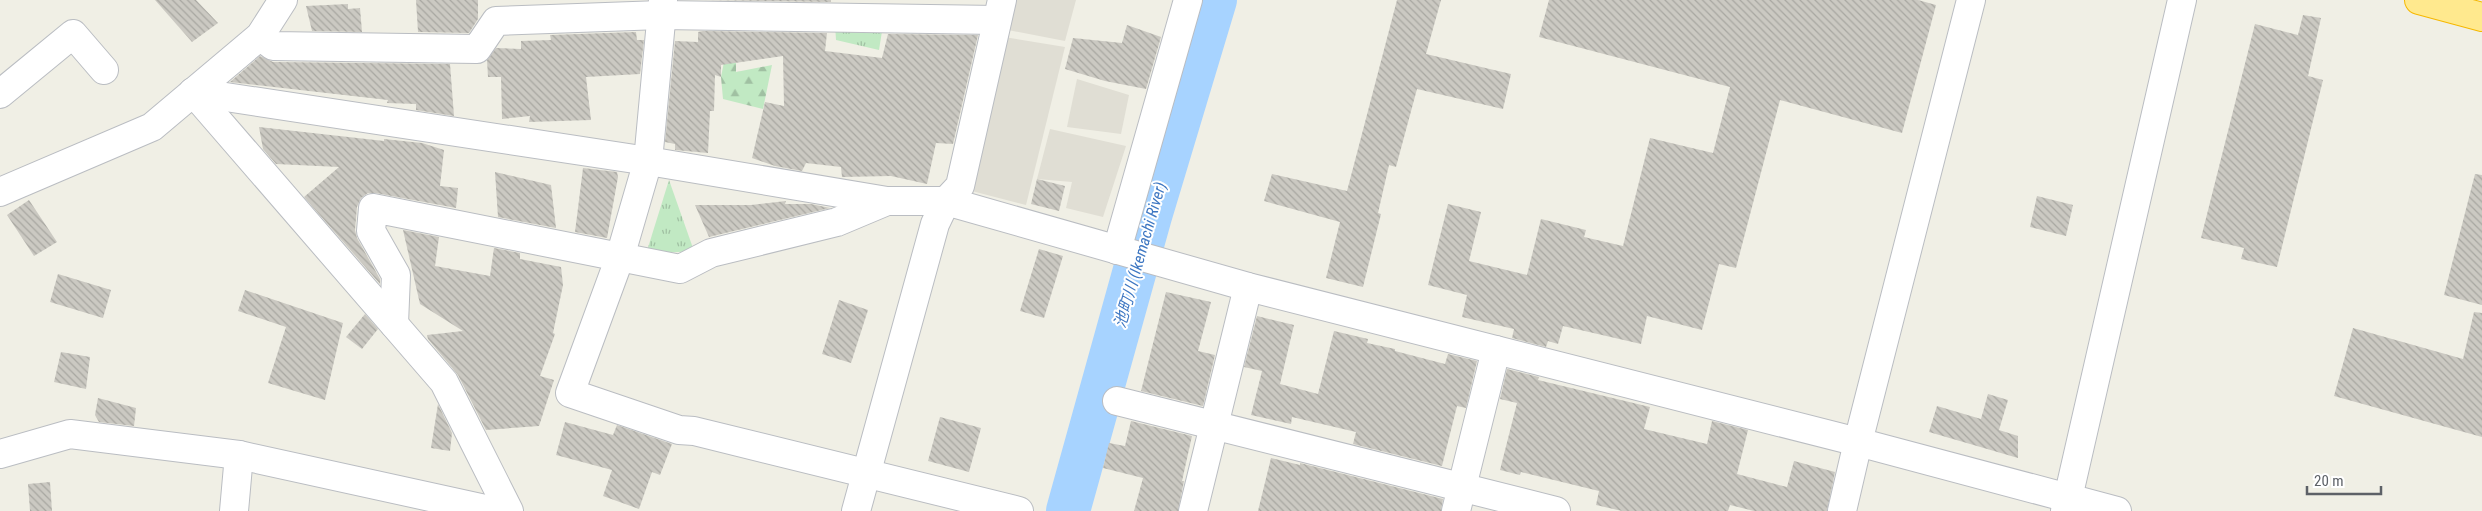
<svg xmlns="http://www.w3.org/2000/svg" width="2482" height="511" font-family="'Roboto Condensed','Noto Sans JP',sans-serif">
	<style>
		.education { fill: #e0ded4 }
		.grass { fill: url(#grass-tufts) }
		.forest { fill: url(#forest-firs) }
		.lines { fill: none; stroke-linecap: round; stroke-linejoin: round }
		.river { stroke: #a7d3ff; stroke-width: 44 }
		.building { fill: url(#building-back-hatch) }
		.minor-casing { stroke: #babdc2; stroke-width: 30 }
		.highway-casing { stroke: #f6b800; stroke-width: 30 }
		.minor { stroke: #fff; stroke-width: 28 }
		.highway { stroke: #ffe98e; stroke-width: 28 }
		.labels { text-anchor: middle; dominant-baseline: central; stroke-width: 4; stroke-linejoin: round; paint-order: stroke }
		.water-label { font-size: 16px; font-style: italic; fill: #3e77c2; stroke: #fff }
	</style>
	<defs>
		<pattern id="grass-tufts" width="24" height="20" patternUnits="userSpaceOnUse" patternTransform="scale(1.25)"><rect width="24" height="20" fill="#c1e9c3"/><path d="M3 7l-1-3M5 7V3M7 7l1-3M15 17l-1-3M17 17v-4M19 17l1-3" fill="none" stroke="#a0c0a2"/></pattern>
		<pattern id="forest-firs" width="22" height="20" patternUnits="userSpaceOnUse" patternTransform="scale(1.25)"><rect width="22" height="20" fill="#c1e9c3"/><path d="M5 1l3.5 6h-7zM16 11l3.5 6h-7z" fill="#a0c0a2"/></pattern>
		<pattern id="building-back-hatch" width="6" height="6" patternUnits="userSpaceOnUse" patternTransform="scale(1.25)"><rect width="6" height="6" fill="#cbc9c2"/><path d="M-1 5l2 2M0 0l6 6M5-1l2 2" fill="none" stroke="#a8a7a1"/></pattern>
	</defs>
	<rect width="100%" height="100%" fill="#f0efe5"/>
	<g class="education">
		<path d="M1010,0H1076L1065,41L1003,29Z"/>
		<path d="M1004,37L1065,47L1026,205L968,190Z"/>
		<path d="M1077,79L1129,95L1121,134L1067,127Z"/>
		<path d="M1050,129L1126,146L1103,217L1066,208L1072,182L1037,179Z"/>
	</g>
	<g class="grass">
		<path d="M835,25H883L879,50L836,40Z"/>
		<path d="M669,180L694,251L646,254Z"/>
	</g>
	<path class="forest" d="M727,47L736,48V72L772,65L763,109L723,99L721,77Z"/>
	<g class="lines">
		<path class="river" d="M1068,511L1150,216L1215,0"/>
	</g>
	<g class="building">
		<path d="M155,0H196L218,23L192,42Z"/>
		<path d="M416,0H478V19L469,33L418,32Z"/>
		<path d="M703,0H831V2Z"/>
		<path d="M1397,0H1441L1426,54L1511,74L1503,109L1417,89L1396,167L1389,165L1378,213L1381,214L1363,287L1326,278L1340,222L1264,201L1272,174L1347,191Z"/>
		<path d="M1549,0H1918L1936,5L1902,133L1780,100L1736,268L1719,264L1702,330L1647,316L1641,344L1563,326L1558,344L1548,341L1546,347L1512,338L1514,329L1462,317L1467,295L1428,285L1448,204L1481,212L1469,261L1527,275L1541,219L1586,230L1584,237L1623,246L1650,138L1713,153L1730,87L1539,37Z"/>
		<path d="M348,4V9L360,8L362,32L312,31L306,6Z"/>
		<path d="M2303,15L2321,18L2308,76L2323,80L2277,267L2241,259L2244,248L2201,238L2255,24L2298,35Z"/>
		<path d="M1127,25L1161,37L1146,89L1105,81L1065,69L1073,38L1122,43Z"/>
		<path d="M703,31L827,33L825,51L882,58L888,34L978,35L953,144L936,143L927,184L891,176L842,177L841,167L806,163L802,171L775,166L752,158L765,102L784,106L783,56L721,65V77L715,75L714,111H710L708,153L675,150V144L665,142L675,41L698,42V32Z"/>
		<path d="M636,32L637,40H644L640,74L586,77L591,120L529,122L530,116L502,119L501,77H488L487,60L496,48L521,49V41L551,40L550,35Z"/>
		<path d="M260,56L273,62L450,64L454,116L416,110V104L387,103L388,100L230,82Z"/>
		<path d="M259,127L384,141V139L422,143L444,150L440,186L458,188L456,208L376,193H368L361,198L357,207L355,230L357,238L380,279V284L304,197L339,167L276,164L263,149Z"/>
		<path d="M583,168L617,172L618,177L607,238L575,232Z"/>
		<path d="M495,172L551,185L556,228L498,217Z"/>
		<path d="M2475,174L2482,175V305L2444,295Z"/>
		<path d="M1037,179L1065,186L1059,211L1031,204Z"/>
		<path d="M2037,196L2073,205L2066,236L2030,227Z"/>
		<path d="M29,200L57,242L34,256L7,215Z"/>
		<path d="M786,201L785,204H811L830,208L709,237L695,205H751Z"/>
		<path d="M403,230L439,237L435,266L490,276L494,248L520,253V259L561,267L563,285L553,333L555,334L540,376L554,380L539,426L486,430L458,375L428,339L427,335L463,331L420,304Z"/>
		<path d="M1039,249L1063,256L1044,318L1020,311Z"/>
		<path d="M58,274L111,290L103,318L50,302Z"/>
		<path d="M245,290L343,323L325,400L268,383L286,327L238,311Z"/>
		<path d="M1166,292L1211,302L1198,351L1215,355L1203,406L1141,391Z"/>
		<path d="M839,300L868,310L851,363L822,354Z"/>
		<path d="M2474,312L2482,313V437L2334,396L2353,328L2463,359Z"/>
		<path d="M365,314L378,329L362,349L346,337Z"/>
		<path d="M1257,316L1294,325L1280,384L1318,394L1334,331L1368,339L1367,343L1395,349V351L1445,364L1448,354L1477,361L1466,408L1457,406L1442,466L1353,444L1356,432L1292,417L1291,424L1251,415L1262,371L1244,367Z"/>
		<path d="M61,352L90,357L86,389L54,382Z"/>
		<path d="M1507,369L1539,377L1538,380L1650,407L1644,429L1707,444L1712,421L1748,430L1737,474L1787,487L1794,461L1835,472L1827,511H1754L1730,505L1728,511H1622L1596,505L1599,491L1521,472L1520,475L1500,470L1517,403L1500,399Z"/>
		<path d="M1988,394L2008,400L1999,430L2018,436V458L1929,432L1937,406L1981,419Z"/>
		<path d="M98,398L136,408L134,426L99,422L95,415Z"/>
		<path d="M438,404L452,433L450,451L431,448Z"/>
		<path d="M940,417L981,428L969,472L928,461Z"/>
		<path d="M1131,421L1192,436L1182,481H1184L1178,511H1134L1143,478L1103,468L1109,443L1125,446Z"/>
		<path d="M565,422L613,435L617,425L672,444L660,475L652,472L639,509L603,496L612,470L556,455Z"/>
		<path d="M1271,458L1300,465V463L1443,499L1441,511H1258Z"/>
		<path d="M50,482L52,511H30L28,484Z"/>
	</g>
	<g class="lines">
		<defs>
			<g id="minor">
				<path d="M663,0L648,161L620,257L570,393L679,430L694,431L1019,511"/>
				<path d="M260,36L273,46L477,49L496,21L661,15L997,20"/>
				<path d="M193,92L648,161L887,201H946L1248,287L1858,442L2117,511"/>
				<path d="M193,92L444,382L509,511"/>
				<path d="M0,94L73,34L104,70"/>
				<path d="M0,192L152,127L260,36L283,0"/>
				<path d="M1117,250L1188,0"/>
				<path d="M394,324L396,275L371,231L373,208L680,269L711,253L837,222L887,201"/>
				<path d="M1117,401L1556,511"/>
				<path d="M0,454L70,434L239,455L494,511"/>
				<path d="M234,511L239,455"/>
				<path d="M856,511L935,224L946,201L960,186L1002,0"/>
				<path d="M1193,511L1248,287"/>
				<path d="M1456,511L1496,350"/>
				<path d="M1842,511L1858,442L1971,0"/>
				<path d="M2065,511L2182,0"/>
			</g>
			<path id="highway" d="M2419,0L2482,17"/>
		</defs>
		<use href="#minor" class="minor-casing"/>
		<use href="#highway" class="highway-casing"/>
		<use href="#minor" class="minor"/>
		<use href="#highway" class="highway"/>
	</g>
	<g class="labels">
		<g class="water-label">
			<text transform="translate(1140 255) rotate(-74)">池町川 (Ikemachi River)</text>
		</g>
	</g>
	<path d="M2307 486v8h74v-8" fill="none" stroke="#5d6167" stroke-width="2.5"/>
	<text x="2314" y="486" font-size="15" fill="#5d6167" stroke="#ffffff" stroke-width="4" paint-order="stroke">20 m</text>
</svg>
